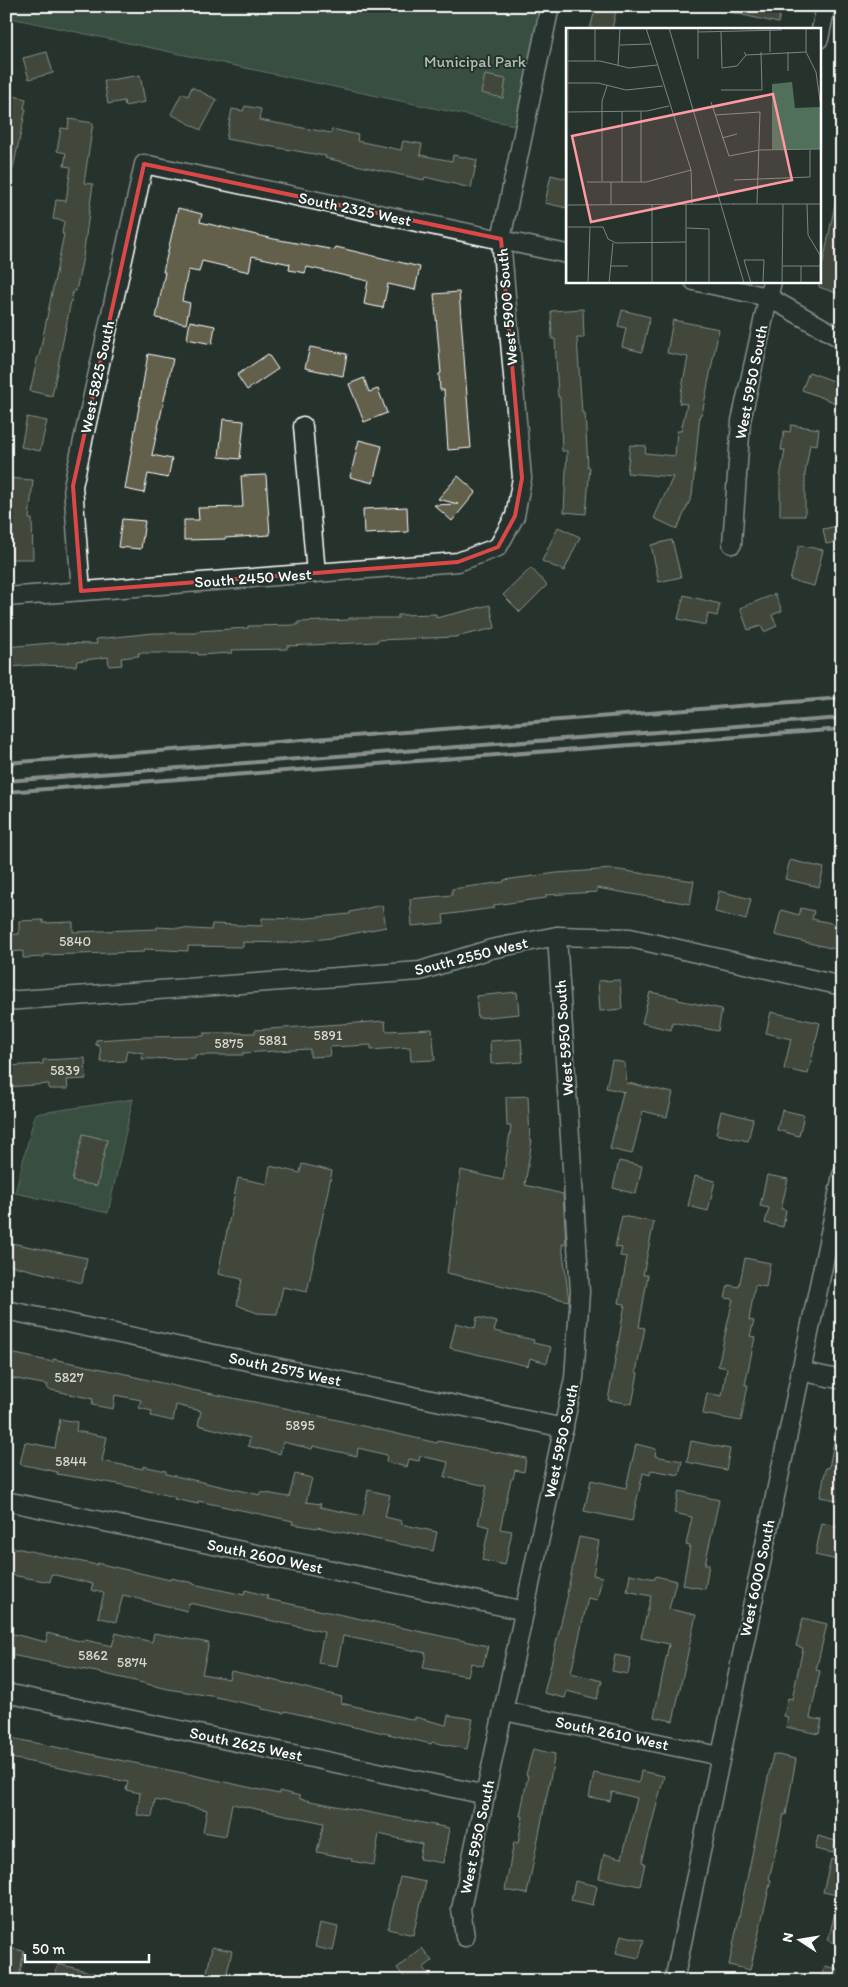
<svg xmlns="http://www.w3.org/2000/svg" width="848" height="1987" font-family="Itim,sans-serif">
	<style>
		.green { fill: #50705a; stroke: #a8b8ac }
		.building { fill: #62614c; stroke: #fff }
		.lines { fill: none; stroke-linecap: round; stroke-linejoin: round }
		.minor-casing { stroke: #fff; stroke-width: 21 }
		.minor { stroke: #26332d; stroke-width: 18 }
		.rail { stroke: #fff; stroke-width: 4 }
		.marked { fill: none; stroke: #dc4848; stroke-width: 4; stroke-linejoin: round }
		.labels { text-anchor: middle; dominant-baseline: central; stroke-width: 4; stroke-linejoin: round; paint-order: stroke }
		.number-label { font-size: 14px; fill: #d8d8d2 }
		.park-label { font-size: 16px; fill: #b0bfb5; stroke: #26332d }
		.street-label { font-size: 16px; fill: #fff; stroke: #26332d }
		.inset-road { fill: none; stroke: #7d8581; stroke-width: 1 }
		.view { fill: #ff9aa2; fill-opacity: 0.15; stroke: #ff9aa2; stroke-width: 2.5 }
		.inset-edge { fill: none; stroke: #fff; stroke-width: 2.5 }
	</style>
	<rect width="100%" height="100%" fill="#26332d"/>
	<filter id="ink" filterUnits="userSpaceOnUse"><feTurbulence type="fractalNoise" baseFrequency=".02" numOctaves="2"/><feDisplacementMap in="SourceGraphic" scale="10" xChannelSelector="R" yChannelSelector="G"/><feConvolveMatrix kernelMatrix="1 2 1 2 8 2 1 2 1" color-interpolation-filters="sRGB"/></filter>
	<g filter="url(#ink)">
		<g class="green">
			<path d="M6,6H543L518,126L6,17Z"/>
			<path d="M133,1099L108,1213L15,1193L35,1114Z"/>
		</g>
		<g class="building">
			<path d="M596,6H617L612,29H590Z"/>
			<path d="M730,6H782L778,23L730,12Z"/>
			<path d="M47,52L53,73L29,79L23,58Z"/>
			<path d="M140,75L145,102L125,106L124,101L108,104L104,81Z"/>
			<path d="M485,75L506,79L503,98L481,93Z"/>
			<path d="M192,87L217,100L201,130L171,114L182,93L188,96Z"/>
			<path d="M9,95L26,99L24,108L26,109L12,173H6V108Z"/>
			<path d="M245,106L261,109L259,120L331,133L332,129L358,135L357,141L401,150L403,141L422,144L420,155L452,161L453,155L477,160L471,188L425,177L424,180L383,171L325,158L326,156L226,139L232,109L243,111Z"/>
			<path d="M69,119L93,123L84,183L93,184L83,257L76,291H73L52,396L30,391L38,356H39L64,234H62L64,221L53,219L56,200L66,201L71,167L64,166L66,153L57,151L61,128L68,129Z"/>
			<path d="M551,175L567,179V208L545,203Z"/>
			<path d="M836,199L842,200V295L819,287V262L823,263Z"/>
			<path d="M178,208L202,214L200,222L274,239L335,250L336,247L420,267L415,290L388,284L383,308L364,304L368,281L307,267L305,273L289,270L290,264L252,256L249,272L202,261L199,272L188,270L182,301L190,303L186,324L156,318L165,272H163Z"/>
			<path d="M459,292L471,448L448,450L444,390H440L439,374L441,373L434,294Z"/>
			<path d="M583,309L584,338H577L582,413H585L588,467H590L586,514L564,512L567,451H562L560,397H558L555,339H552L551,311Z"/>
			<path d="M622,310L650,317L642,352L622,347L626,328L618,326Z"/>
			<path d="M673,320L719,329L702,414H700L692,496L677,529L654,518L673,477L627,473L630,445L646,446L645,453L675,456L677,431H681L687,404L679,403L688,357L667,353Z"/>
			<path d="M190,321L215,326L212,344L187,339Z"/>
			<path d="M310,347L347,354L343,376L305,368Z"/>
			<path d="M148,354L173,359L152,455L172,459L168,478L148,474L144,493L125,489Z"/>
			<path d="M268,354L278,369L247,390L237,375Z"/>
			<path d="M809,372L842,384L836,403L802,390Z"/>
			<path d="M364,378L369,392L378,389L387,413L364,422L349,384Z"/>
			<path d="M27,417L47,421L40,451L21,447Z"/>
			<path d="M223,419L244,421L240,459L219,457Z"/>
			<path d="M791,425L819,429L817,445L810,444L805,474V516H780V477L785,450H781L784,431L790,432Z"/>
			<path d="M359,440L382,446L373,483L350,477Z"/>
			<path d="M266,475L270,535L225,538V539L184,540V520H199L198,508L243,507L241,476Z"/>
			<path d="M458,476L476,492L452,521L434,505L458,504L438,499Z"/>
			<path d="M6,478L33,480L29,519H32L33,559H12L11,531L6,532Z"/>
			<path d="M407,507L408,532L364,534L363,509Z"/>
			<path d="M122,519L145,521L141,549L118,547Z"/>
			<path d="M842,525V541L826,544L823,529Z"/>
			<path d="M558,527L580,537L564,571L542,561Z"/>
			<path d="M672,540L681,577L659,582L651,545Z"/>
			<path d="M799,545L823,550L814,586L790,580Z"/>
			<path d="M531,568L547,585L520,612L503,595Z"/>
			<path d="M775,594L782,611L772,615L777,626L764,632L761,626L748,630L740,608Z"/>
			<path d="M684,595L720,604L717,616L708,614L706,625L678,619Z"/>
			<path d="M490,605L495,628L455,637L377,640V642L287,646V649L231,650L232,653L198,655V653H138L139,656L121,658L122,665L109,666L108,657L77,661L76,666L36,665L8,667L6,647L51,643L97,644L96,639L154,633H197V631L248,628V626L298,625V622L349,620V618H398V615L436,614V618Z"/>
			<path d="M790,860L824,868L819,887L785,879Z"/>
			<path d="M612,869L694,881L690,904L597,888V892L546,895V898L494,905V908L443,915L444,923L412,926L410,899L452,895V889L504,882V880L557,873Z"/>
			<path d="M719,891L751,899L746,920L715,912Z"/>
			<path d="M382,905L386,927L331,938L287,943L243,942V947L188,946V951L144,949V952L44,955V957L23,958V951L6,952V935L19,934V921L43,920V923L73,922V932L157,929V927L211,930L212,924L262,926V918L298,919L350,914V912Z"/>
			<path d="M801,908L814,911L812,919L840,925L835,949L775,935L781,910L799,915Z"/>
			<path d="M620,980L622,1009L600,1011L598,981Z"/>
			<path d="M517,992L519,1014L478,1018L476,996Z"/>
			<path d="M650,992L678,998V1000L722,1009L718,1031L672,1022L671,1030L642,1023Z"/>
			<path d="M771,1012L820,1023L808,1074L784,1069L791,1039L766,1033Z"/>
			<path d="M385,1021L386,1031L432,1029L435,1060L411,1061L410,1047L371,1050V1045L329,1047L330,1056L310,1057V1049L243,1053V1055H195V1058L142,1059L143,1053L127,1050L125,1061L101,1062L100,1046L96,1045V1040L144,1037L204,1036V1033H255V1030Z"/>
			<path d="M521,1039L523,1062L491,1064L490,1041Z"/>
			<path d="M85,1058L86,1079L67,1080L68,1089H49V1084L6,1087V1066L43,1064V1060Z"/>
			<path d="M612,1060L625,1063L627,1085L628,1083L673,1093L667,1117L643,1111L632,1154L610,1149L623,1092H625L606,1088Z"/>
			<path d="M528,1096L530,1140H532L525,1185L563,1194L566,1245L562,1244L569,1301L447,1273L461,1170L503,1180L511,1126H507L506,1097Z"/>
			<path d="M782,1110L804,1115L799,1136L777,1130Z"/>
			<path d="M721,1111L753,1119L748,1141L716,1134Z"/>
			<path d="M83,1134L107,1140L97,1186L72,1181Z"/>
			<path d="M619,1161L642,1166L636,1194L613,1188Z"/>
			<path d="M302,1164L332,1171L307,1292L283,1287L277,1314L257,1313L237,1305L242,1279L218,1274L238,1178L267,1184L270,1166L300,1173Z"/>
			<path d="M767,1175L788,1179L781,1209L786,1210L783,1227L765,1223L769,1208L760,1206Z"/>
			<path d="M695,1176L715,1181L708,1211L688,1206Z"/>
			<path d="M622,1216L654,1222L643,1275H648L639,1327L645,1328L636,1372L638,1373L632,1404L608,1400L625,1304L619,1303L627,1257L620,1256L622,1248L615,1247Z"/>
			<path d="M6,1242L87,1258L82,1283L6,1264Z"/>
			<path d="M745,1258L770,1263L766,1287L755,1285L749,1320L754,1321L750,1336L755,1337L745,1385H748L741,1421L703,1414L707,1393L722,1396L727,1368L718,1366L733,1299L725,1298L728,1285L739,1287Z"/>
			<path d="M477,1317L497,1322L494,1331L534,1340L533,1343L551,1347L547,1363L530,1358L528,1366L450,1348L456,1323L475,1328Z"/>
			<path d="M6,1352L53,1362V1359L131,1375V1376L192,1390L285,1408L437,1443L438,1441L526,1458L524,1472L515,1470L513,1479H511L500,1529L512,1531L505,1565L482,1560L489,1527L478,1524L487,1486L445,1477L448,1462L420,1456L419,1461L409,1459L407,1467L386,1462L387,1455L358,1448L357,1456L313,1446L312,1449L283,1442L280,1454L248,1446L250,1438L198,1425L201,1411L176,1405L173,1421L151,1416L152,1411L139,1408L141,1400L115,1395L113,1409L92,1405L93,1399L47,1389L48,1385L6,1377Z"/>
			<path d="M60,1419L77,1422L76,1431L107,1437L102,1461L143,1469V1466L166,1471V1474L260,1495V1492L289,1497L295,1474L312,1478L306,1502L321,1504L320,1507L363,1516L368,1490L390,1495L385,1517L402,1521L401,1524L437,1532L433,1551L317,1527V1528L292,1524L293,1521L198,1501V1504L174,1499L175,1497L118,1484L57,1474V1472L20,1464L25,1442L55,1448Z"/>
			<path d="M835,1436L842,1437V1501L820,1497L826,1468H829Z"/>
			<path d="M691,1441L730,1449L726,1470L687,1462Z"/>
			<path d="M636,1444L656,1449L655,1456L682,1461L679,1475L651,1470L650,1475L643,1473L632,1521L584,1511L591,1480L626,1488Z"/>
			<path d="M679,1491L719,1500L705,1564H709L705,1589L683,1585L690,1546L686,1545L692,1517L674,1513Z"/>
			<path d="M822,1523L842,1528V1561L815,1555Z"/>
			<path d="M579,1537L599,1541L593,1575L602,1577L597,1600L588,1598L571,1673L602,1681L597,1699L567,1691L565,1698L544,1693L568,1594L567,1593Z"/>
			<path d="M6,1546L97,1565V1563L170,1580L171,1578L193,1583V1584L244,1595L245,1590L268,1596L267,1599L488,1646L483,1666L471,1663L468,1676L423,1668L426,1653L343,1636L337,1666L318,1663L324,1632L189,1603L187,1611L123,1595L116,1622L98,1617L104,1593L91,1590L93,1584L51,1574L50,1582L6,1574Z"/>
			<path d="M630,1574L655,1579L656,1576L676,1581L669,1609L696,1615L673,1721L654,1717L669,1644L641,1638L651,1596L627,1591Z"/>
			<path d="M803,1618L827,1624L816,1670L820,1671L810,1718L822,1720L819,1734L786,1727L788,1717L784,1716L788,1698L792,1699L803,1648L796,1646Z"/>
			<path d="M9,1633L46,1642L47,1633L84,1642L85,1640L112,1646L116,1633L152,1642L154,1633L209,1643L202,1674L229,1679L231,1671L290,1684L342,1697L341,1703L415,1720V1717L446,1725L448,1715L473,1719L467,1749L432,1742L431,1744L358,1727V1728L285,1711L284,1713L262,1709V1707L211,1696L168,1689L101,1673L6,1654Z"/>
			<path d="M615,1655L631,1658L628,1674L612,1671Z"/>
			<path d="M6,1737L193,1775L279,1794V1791L300,1796V1799L449,1828L443,1863L419,1859L422,1844L379,1834L374,1865L351,1861L352,1859L317,1852L324,1823L232,1804L226,1836L203,1832L207,1810L155,1800L152,1817L137,1815L140,1793L126,1790L128,1782L6,1757Z"/>
			<path d="M533,1749L555,1754L527,1894L505,1890L514,1842L518,1843L523,1816H520L528,1775H526Z"/>
			<path d="M773,1754L796,1759L786,1815L784,1814L769,1879L771,1880L750,1970L729,1965Z"/>
			<path d="M641,1771L664,1776L642,1862L645,1863L640,1886L599,1878L604,1854L622,1858L637,1798L612,1792L610,1801L589,1797L594,1773L639,1783Z"/>
			<path d="M818,1836L836,1841L833,1853L815,1849Z"/>
			<path d="M831,1859L842,1862V1896L823,1892Z"/>
			<path d="M400,1877L426,1882L413,1935L388,1929Z"/>
			<path d="M575,1881L597,1886L593,1905L571,1900Z"/>
			<path d="M837,1904H842V1945L828,1941Z"/>
			<path d="M320,1923L338,1927L333,1951L315,1947Z"/>
			<path d="M621,1935L644,1940L639,1958L616,1953Z"/>
			<path d="M212,1947L232,1951L226,1977L207,1973Z"/>
			<path d="M9,1948L24,1951L19,1978L6,1975V1955Z"/>
			<path d="M422,1948L432,1961L423,1968L433,1981H407L397,1968Z"/>
			<path d="M58,1964L106,1976L105,1981H54Z"/>
			<path d="M825,1966L842,1970V1981H821Z"/>
		</g>
		<g class="lines">
			<defs>
				<g id="minor">
					<path d="M819,39L826,6"/>
					<path d="M694,281L768,297L842,339"/>
					<path d="M303,426L316,573"/>
					<path d="M732,544L741,421L772,281"/>
					<path d="M81,591L73,486L144,164L567,254"/>
					<path d="M6,597L458,562L498,547L515,516L522,478L501,239L550,6"/>
					<path d="M6,1001L420,971L491,949L557,936L630,938L842,986"/>
					<path d="M6,1310L564,1428"/>
					<path d="M800,1371L842,1380"/>
					<path d="M6,1501L525,1611"/>
					<path d="M6,1693L486,1795"/>
					<path d="M504,1711L720,1756"/>
					<path d="M465,1937L461,1909L574,1378L580,1292L557,936"/>
					<path d="M674,1981L842,1175"/>
				</g>
			</defs>
			<use href="#minor" class="minor-casing"/>
			<use href="#minor" class="minor"/>
			<g class="rail">
				<path d="M6,763L842,698"/>
				<path d="M6,781L842,718"/>
				<path d="M6,792L842,729"/>
			</g>
		</g>
	</g>
	<path d="M0 0H848V1987H0ZM144,164L501,239L522,478L515,516L498,547L458,562L81,591L73,486Z" fill="#26332d" fill-opacity=".55" fill-rule="evenodd"/>
	<path class="marked" d="M144,164L501,239L522,478L515,516L498,547L458,562L81,591L73,486Z"/>
	<g class="labels">
		<g class="number-label">
			<text x="75" y="941">5840</text>
			<text x="328" y="1035">5891</text>
			<text x="273" y="1040">5881</text>
			<text x="229" y="1043">5875</text>
			<text x="65" y="1070">5839</text>
			<text x="69" y="1377">5827</text>
			<text x="300" y="1425">5895</text>
			<text x="71" y="1461">5844</text>
			<text x="93" y="1655">5862</text>
			<text x="132" y="1662">5874</text>
		</g>
		<g class="park-label">
			<text x="475" y="61">Municipal Park</text>
		</g>
		<g class="street-label">
			<text transform="translate(355 209) rotate(12)">South 2325 West</text>
			<text transform="translate(507 307) rotate(-95)">West 5900 South</text>
			<text transform="translate(97 377) rotate(-78)">West 5825 South</text>
			<text transform="translate(751 382) rotate(-79)">West 5950 South</text>
			<text transform="translate(253 578) rotate(-4)">South 2450 West</text>
			<text transform="translate(471 956) rotate(-14)">South 2550 West</text>
			<text transform="translate(564 1038) rotate(-94)">West 5950 South</text>
			<text transform="translate(285 1369) rotate(12)">South 2575 West</text>
			<text transform="translate(561 1441) rotate(-78)">West 5950 South</text>
			<text transform="translate(265 1556) rotate(12)">South 2600 West</text>
			<text transform="translate(757 1578) rotate(-78)">West 6000 South</text>
			<text transform="translate(612 1733) rotate(12)">South 2610 West</text>
			<text transform="translate(246 1744) rotate(12)">South 2625 West</text>
			<text transform="translate(477 1837) rotate(-78)">West 5950 South</text>
		</g>
	</g>
	<g transform="translate(566 28)">
		<rect width="255" height="255" fill="#26332d"/>
		<path d="M226,54L229,80L254,79L255,121H206V56Z" fill="#50705a"/>
		<path class="inset-road" d="M29,0V33M80,0L125,142L126,176M103,0L178,255M132,0V31M240,0V24L250,44L255,80M132,4L216,2M155,4L156,40L171,38L180,27L178,24M54,17L85,16M204,24V2M180,27L240,24M2,33H34L63,40L91,37M52,38L54,0M222,43V24M2,55H32L60,62L97,58M155,62H196L195,24M145,74L163,128L194,122L255,121M56,83V154M75,83V154M2,84L81,83L103,78M149,87L194,84L191,176M156,110L171,106M168,152L244,149V122M36,153V73L41,58M21,154H80L125,142M45,154V176M86,176V255M167,176H255M241,176L242,207L254,227V255M2,177L168,176M2,199H37L42,211L50,215L120,214M121,200L143,201V255M44,238H62M217,238H254M1,255L2,0M22,255L24,199M43,255L47,215M120,255V176M185,255L178,232H198L197,255M216,255L217,176M235,255V238"/>
		<path class="view" d="M207,66L226,152L25,194L6,108Z"/>
		<rect width="255" height="255" class="inset-edge"/>
	</g>
	<rect width="848" height="1987" fill="none" stroke="#26332d" stroke-width="25"/>
	<rect x="12" y="12" width="823" height="1962" fill="none" stroke="#fff" stroke-width="2" filter="url(#ink)"/>
	<g transform="translate(800 1940) rotate(282)" stroke="#26332d" stroke-width="4" paint-order="stroke">
	<path d="M0-4L9 19L0 12L-9 19Z" fill="#ffffff"/>
	<text y="-8" font-size="14" font-weight="bold" text-anchor="middle" fill="#ffffff">N</text>
	</g>
	<path d="M25 1954v8h124v-8" fill="none" stroke="#ffffff" stroke-width="2.5"/>
	<text x="32" y="1954" font-size="15" fill="#ffffff" stroke="#26332d" stroke-width="4" paint-order="stroke">50 m</text>
</svg>
